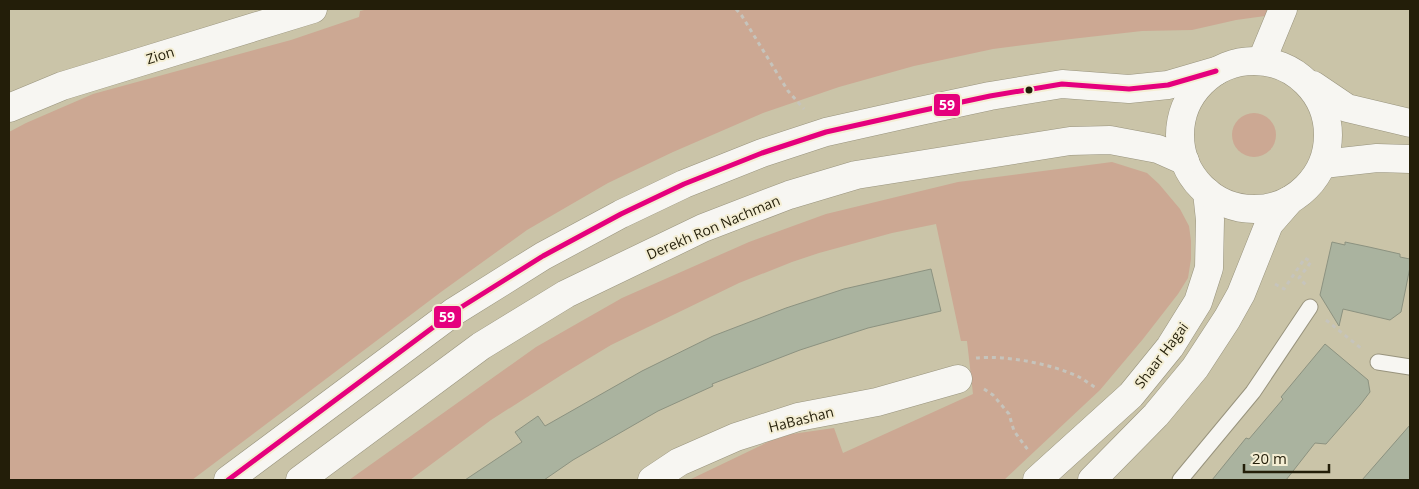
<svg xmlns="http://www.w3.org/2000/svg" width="1419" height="489" font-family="'Open Sans',sans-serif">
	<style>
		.green { fill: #cca893 }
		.building { fill: #aab39f; stroke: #8c9280 }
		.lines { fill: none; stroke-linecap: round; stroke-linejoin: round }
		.service-casing { stroke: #98937d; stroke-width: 17 }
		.minor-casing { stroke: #98937d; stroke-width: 29 }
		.tertiary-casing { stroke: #98937d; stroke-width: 29 }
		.secondary-casing { stroke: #98937d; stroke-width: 29 }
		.path { stroke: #c6c4bc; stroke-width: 3; stroke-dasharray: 4 4; stroke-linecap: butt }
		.service { stroke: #f7f6f2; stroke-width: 15 }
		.minor { stroke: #f7f6f2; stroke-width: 28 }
		.tertiary { stroke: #f7f6f2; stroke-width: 28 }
		.secondary { stroke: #f7f6f2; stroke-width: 28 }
		.bus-1-casing { stroke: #f4eed4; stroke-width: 9 }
		.bus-1 { stroke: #e5007d; stroke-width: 5 }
		.bus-dot { fill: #231e09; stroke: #f4eed4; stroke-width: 2 }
		.labels { text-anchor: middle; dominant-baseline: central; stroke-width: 4; stroke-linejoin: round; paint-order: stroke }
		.street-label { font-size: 14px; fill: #231e09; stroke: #f4eed4 }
		.line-badge { stroke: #f4eed4; stroke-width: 2 }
		.badge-label { font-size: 14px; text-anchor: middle; font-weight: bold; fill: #fff }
	</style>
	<rect width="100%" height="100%" fill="#cac4a8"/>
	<g class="green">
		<path d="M368,9H1269L1265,16L1236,20L1192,30L1142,31L1071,39L993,49L914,66L839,87L763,113L673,152L608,183L527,230L441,292L192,480H9V132L26,123L93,94L291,40L359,17L360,11Z"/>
		<circle cx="1254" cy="135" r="22"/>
		<path d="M1112,162L1147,173L1159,184L1180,209L1189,226L1191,241V259L1188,278L1178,294L1143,339L1100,390L1004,480H689L770,441L792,434L834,428L843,453L973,394L967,341H961L936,224L892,233L819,253L792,262L739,283L611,345L563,374L491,420L410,480H349L536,347L622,298L749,242L826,214L958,182Z"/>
	</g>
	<g class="building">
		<path d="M1332,242L1345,245V242L1369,247L1400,254V257L1410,259V267L1401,312L1390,320L1343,309L1339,326L1320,295Z"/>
		<path d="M931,269L941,311L868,328L800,350L712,384L713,386L658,411L573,460L544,480H465L522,442L515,432L538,416L545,426L642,371L713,336L786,308L844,289Z"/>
		<path d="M1325,344L1368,380L1370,392L1360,405L1326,444L1315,443L1286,480H1212L1246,438L1249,439L1283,399L1281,397Z"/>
		<path d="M1410,425V480H1362Z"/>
	</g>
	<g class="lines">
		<defs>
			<g id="service">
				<path d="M1378,362L1410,367"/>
				<path d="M1180,480L1253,392L1310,307"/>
			</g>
			<g id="minor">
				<path d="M1262,60L1283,9"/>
				<path d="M9,108L62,86L313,9"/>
				<path d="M652,480L679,462L736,437L798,417L877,402L958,379"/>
			</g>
			<g id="tertiary">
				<path d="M1037,480L1131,395L1170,347L1198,302L1209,268L1210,220L1207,192"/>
				<path d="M1092,480L1156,415L1195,368L1227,319L1241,294L1269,224L1290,200"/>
			</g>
			<g id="secondary">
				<circle cx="1254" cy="135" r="74"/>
				<path d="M1313,85L1347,108L1410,123"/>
				<path d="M1323,164L1377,158L1410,159"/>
				<path d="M228,480L455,311L543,256L621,214L684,184L762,153L826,132L920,111L990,96L1062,84L1129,89L1168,85L1216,71"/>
				<path d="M300,480L481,346L566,294L703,228L789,195L856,175L1070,141L1110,140L1158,149L1185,161"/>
			</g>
		</defs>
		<use href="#service" class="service-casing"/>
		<use href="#minor" class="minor-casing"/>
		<use href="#tertiary" class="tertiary-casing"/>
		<use href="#secondary" class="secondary-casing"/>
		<g class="path">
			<path d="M736,9L742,16L788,91L804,109"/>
			<path d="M1275,284L1284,289L1305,258L1311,262L1299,278L1306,285"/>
			<path d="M1326,320L1362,349"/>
			<path d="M976,358C1006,355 1052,364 1079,377C1085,380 1091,385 1096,388"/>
			<path d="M984,389L993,395L1009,414L1014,431L1028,450"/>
		</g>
		<use href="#service" class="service"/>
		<use href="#minor" class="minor"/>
		<use href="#tertiary" class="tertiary"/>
		<use href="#secondary" class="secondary"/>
		<defs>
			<path id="bus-1" d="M228,480L455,311L543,256L621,214L684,184L762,153L826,132L920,111L990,96L1062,84L1129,89L1168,85L1216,71"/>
		</defs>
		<use href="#bus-1" class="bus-1-casing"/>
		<use href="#bus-1" class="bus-1"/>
	</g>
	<circle class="bus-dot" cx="1029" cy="90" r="4.5"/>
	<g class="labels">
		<g class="street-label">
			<text transform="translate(160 55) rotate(-17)">Zion</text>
			<text transform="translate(713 227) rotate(-23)">Derekh Ron Nachman</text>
			<text transform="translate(1161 355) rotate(-53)">Shaar Hagai</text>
			<text transform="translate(801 419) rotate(-14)">HaBashan</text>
		</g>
	</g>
	<g class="line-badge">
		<rect x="933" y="93" width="28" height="24" rx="5" fill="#e5007d"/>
		<rect x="433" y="305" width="29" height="24" rx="5" fill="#e5007d"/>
	</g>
	<g class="badge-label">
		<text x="947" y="110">59</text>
		<text x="447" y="322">59</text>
	</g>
	<rect width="1419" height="489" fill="none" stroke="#231e09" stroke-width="20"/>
	<path d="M1244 464v8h85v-8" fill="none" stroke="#231e09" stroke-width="2.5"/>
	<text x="1252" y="464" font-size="15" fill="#231e09" stroke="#f4eed4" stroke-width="4" paint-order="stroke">20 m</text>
</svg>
